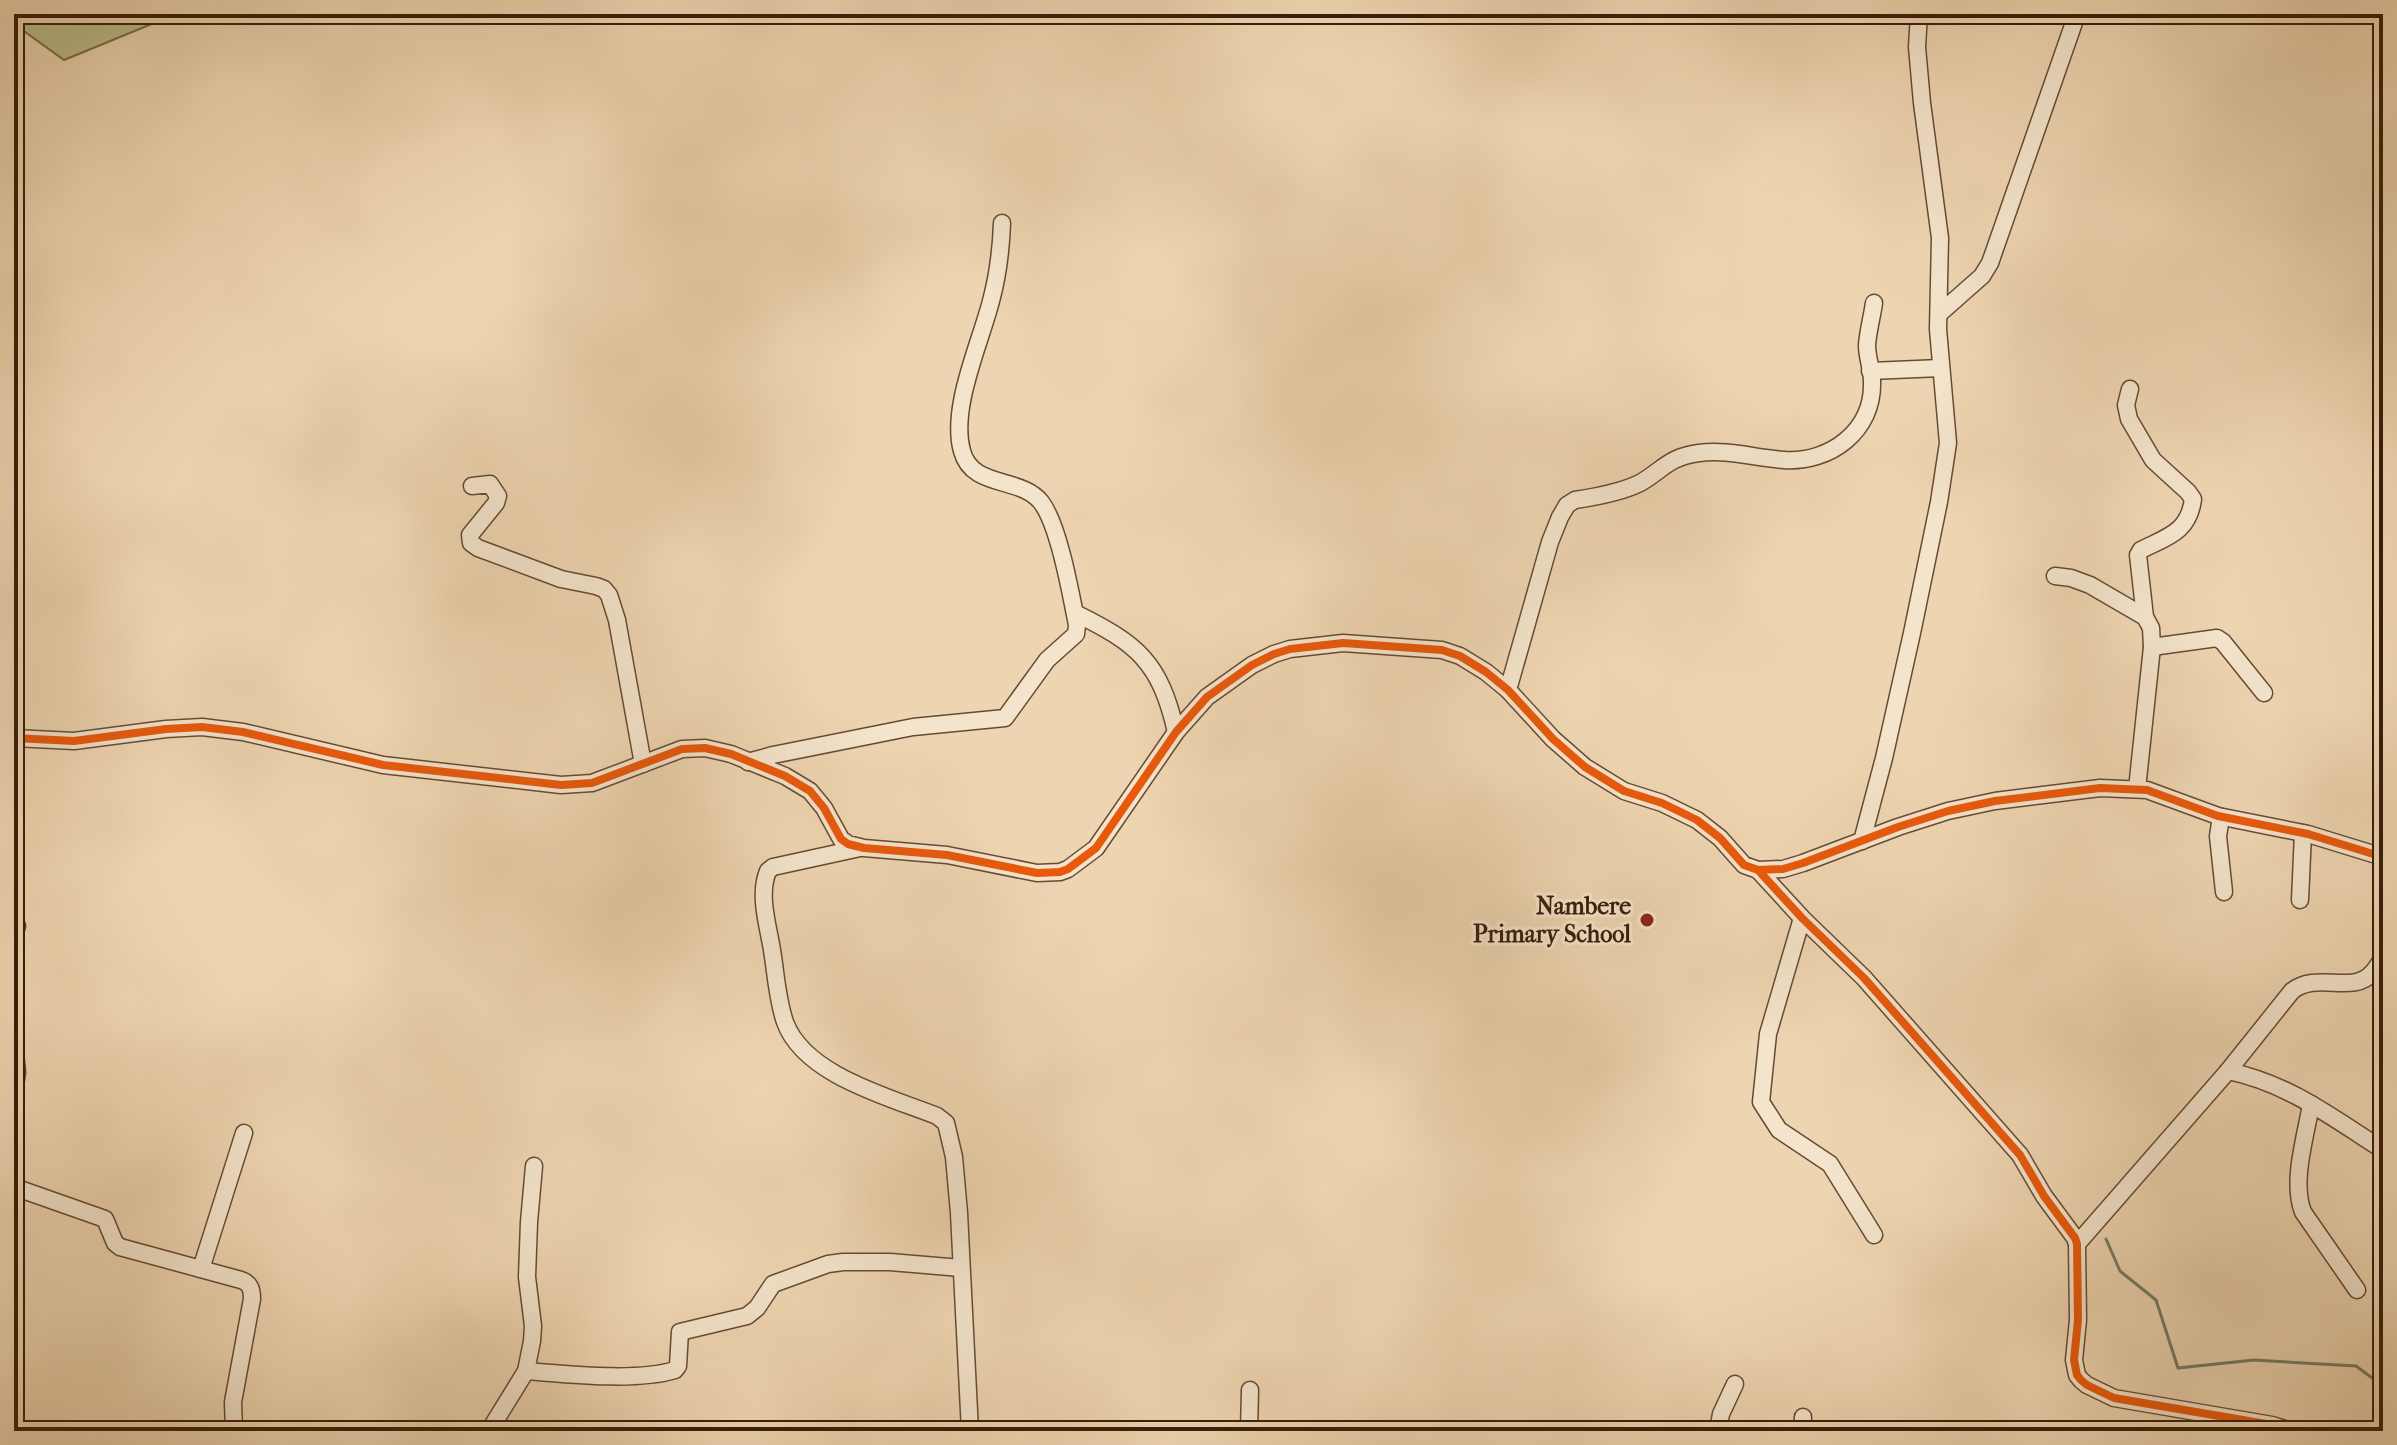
<svg xmlns="http://www.w3.org/2000/svg" width="2397" height="1445" font-family="'IM FELL French Canon',serif">
	<style>
		.green { fill: #babd8a; stroke: #796d4a; stroke-width: 2 }
		.lines { fill: none; stroke-linecap: round; stroke-linejoin: round }
		.stream { stroke: #737b67; stroke-width: 3 }
		.minor-casing { stroke: #664b33; stroke-width: 19 }
		.minor { stroke: #f4e4cc; stroke-width: 16 }
		.cycleway-casing { stroke: #f4e4cc; stroke-width: 13 }
		.cycleway { stroke: #e8590c; stroke-width: 8 }
		.poi-dot { fill: #8f2418; stroke: #f4e4cc; stroke-width: 3 }
		.labels { text-anchor: middle; dominant-baseline: central; stroke-width: 6; stroke-linejoin: round; paint-order: stroke }
		.poi-label { font-size: 24px; font-weight: bold; fill: #381d09; stroke: #f4e4cc; text-anchor: end }
	</style>
	<rect width="100%" height="100%" fill="#eed5b1"/>
	<filter id="stains"><feTurbulence type="fractalNoise" baseFrequency=".0025" numOctaves="4"/><feColorMatrix values="0 0 0 0 .2 0 0 0 0 .09 0 0 0 0 .02 0 0 0 .5 -.17"/></filter>
	<radialGradient id="worn" r=".72"><stop offset=".6" stop-color="#630" stop-opacity="0"/><stop offset="1" stop-color="#630" stop-opacity=".3"/></radialGradient>
	<path class="green" d="M14,14H176L64,60L14,24Z"/>
	<g class="lines">
		<path class="stream" d="M2106,1239L2120,1271L2156,1300L2178,1368L2254,1360L2356,1366L2383,1386"/>
		<defs>
			<g id="minor">
				<path d="M1939,314L1982,276L1990,263L2077,14"/>
				<path d="M1870,371L1941,368"/>
				<path d="M2130,389L2126,405L2129,419L2153,460L2188,492L2193,499C2189,532 2167,537 2141,550L2138,555L2145,617"/>
				<path d="M472,486L490,484L498,496L496,503L470,535L471,543L478,548L561,579L596,586L604,589L609,595L617,620L643,764"/>
				<path d="M2055,576L2071,578L2090,585L2145,617L2151,628L2152,647L2137,789"/>
				<path d="M1075,613C1138,644 1160,662 1176,732"/>
				<path d="M2152,647L2217,638L2223,642L2264,693"/>
				<path d="M1508,690L1550,542L1560,517L1567,505L1575,500C1595,497 1622,492 1640,483C1663,470 1668,457 1699,453C1727,449 1755,458 1784,460C1830,463 1874,431 1872,381C1872,369 1867,358 1867,345C1868,331 1872,317 1874,303"/>
				<path d="M14,738L74,741L166,729L202,727L243,732L383,765L561,785L592,783L682,749L705,748L731,754L785,776L810,791L824,808L841,839L848,844L864,848L947,855L1037,873L1060,872L1068,869L1096,848L1176,732L1207,697L1252,665L1274,654L1290,649L1343,643L1442,650L1460,656L1486,672L1508,690L1553,739L1585,767L1624,791L1662,803L1697,820L1720,838L1744,865L1758,870L1783,869L1803,863L1898,827L1948,811L1995,801L2100,788L2147,790L2218,816L2308,834L2383,857"/>
				<path d="M748,762L773,755L913,727L1005,718L1047,660L1076,634L1077,625C1071,595 1059,525 1041,502C1020,476 972,489 962,451C950,408 980,344 991,301C998,275 1001,250 1002,223"/>
				<path d="M2221,817L2218,836L2224,892"/>
				<path d="M1862,841L1884,758L1912,633L1939,502L1948,443L1938,329L1940,238L1922,103L1917,47L1919,14"/>
				<path d="M860,848L773,867L768,871C758,895 768,925 772,950C776,974 777,999 785,1022C804,1075 889,1097 937,1116L946,1123L954,1157L959,1213L970,1431"/>
				<path d="M1758,870L1802,918L1864,978L2020,1155L2044,1196L2075,1238L2077,1244L2078,1320L2074,1360L2077,1375L2081,1380L2087,1385L2114,1398L2272,1425L2291,1431"/>
				<path d="M2300,900L2303,833"/>
				<path d="M1802,918L1768,1034L1761,1102L1779,1130L1830,1164L1874,1235"/>
				<path d="M14,934L17,926"/>
				<path d="M14,1045L17,1072L14,1093"/>
				<path d="M2228,1071C2287,1083 2330,1116 2380,1148"/>
				<path d="M2311,1104C2306,1136 2291,1181 2303,1212L2357,1290"/>
				<path d="M14,1187L105,1219L115,1243L120,1247L241,1280C250,1283 252,1289 252,1299L233,1402L234,1431"/>
				<path d="M2077,1244L2228,1071L2292,991C2317,971 2353,995 2372,973C2376,969 2380,962 2383,957"/>
				<path d="M201,1269L244,1133"/>
				<path d="M526,1371C567,1374 636,1382 675,1370L678,1366L680,1332L747,1316L757,1308L773,1284L828,1264L843,1262H890L961,1268"/>
				<path d="M489,1431L526,1371L532,1341L533,1326L527,1277L529,1222L534,1166"/>
				<path d="M1249,1431L1250,1390"/>
				<path d="M1718,1431L1721,1414L1735,1384"/>
				<path d="M1802,1431L1803,1417"/>
			</g>
		</defs>
		<use href="#minor" class="minor-casing"/>
		<use href="#minor" class="minor"/>
		<defs>
			<g id="cycleway">
				<path d="M14,738L74,741L166,729L202,727L243,732L383,765L561,785L592,783L682,749L705,748L731,754L785,776L810,791L824,808L841,839L848,844L864,848L947,855L1037,873L1060,872L1068,869L1096,848L1176,732L1207,697L1252,665L1274,654L1290,649L1343,643L1442,650L1460,656L1486,672L1508,690L1553,739L1585,767L1624,791L1662,803L1697,820L1720,838L1744,865L1758,870L1783,869L1803,863L1898,827L1948,811L1995,801L2100,788L2147,790L2218,816L2308,834L2383,857"/>
				<path d="M1758,870L1802,918L1864,978L2020,1155L2044,1196L2075,1238L2077,1244L2078,1320L2074,1360L2077,1375L2081,1380L2087,1385L2114,1398L2272,1425L2291,1431"/>
			</g>
		</defs>
		<use href="#cycleway" class="cycleway-casing"/>
		<use href="#cycleway" class="cycleway"/>
	</g>
	<circle class="poi-dot" cx="1647" cy="920" r="8"/>
	<g class="labels">
		<g class="poi-label">
			<text x="1631" y="906">Nambere<tspan x="1631" dy="28">Primary School</tspan></text>
		</g>
	</g>
	<rect width="2397" height="1445" fill="none" stroke="#eed5b1" stroke-width="48"/>
	<rect x="16" y="16" width="2365" height="1413" fill="none" stroke="#381d09" stroke-width="4"/>
	<rect x="24" y="24" width="2349" height="1397" fill="none" stroke="#381d09" stroke-width="2"/>
	<rect width="100%" height="100%" filter="url(#stains)"/>
	<rect width="100%" height="100%" fill="url(#worn)"/>
</svg>
